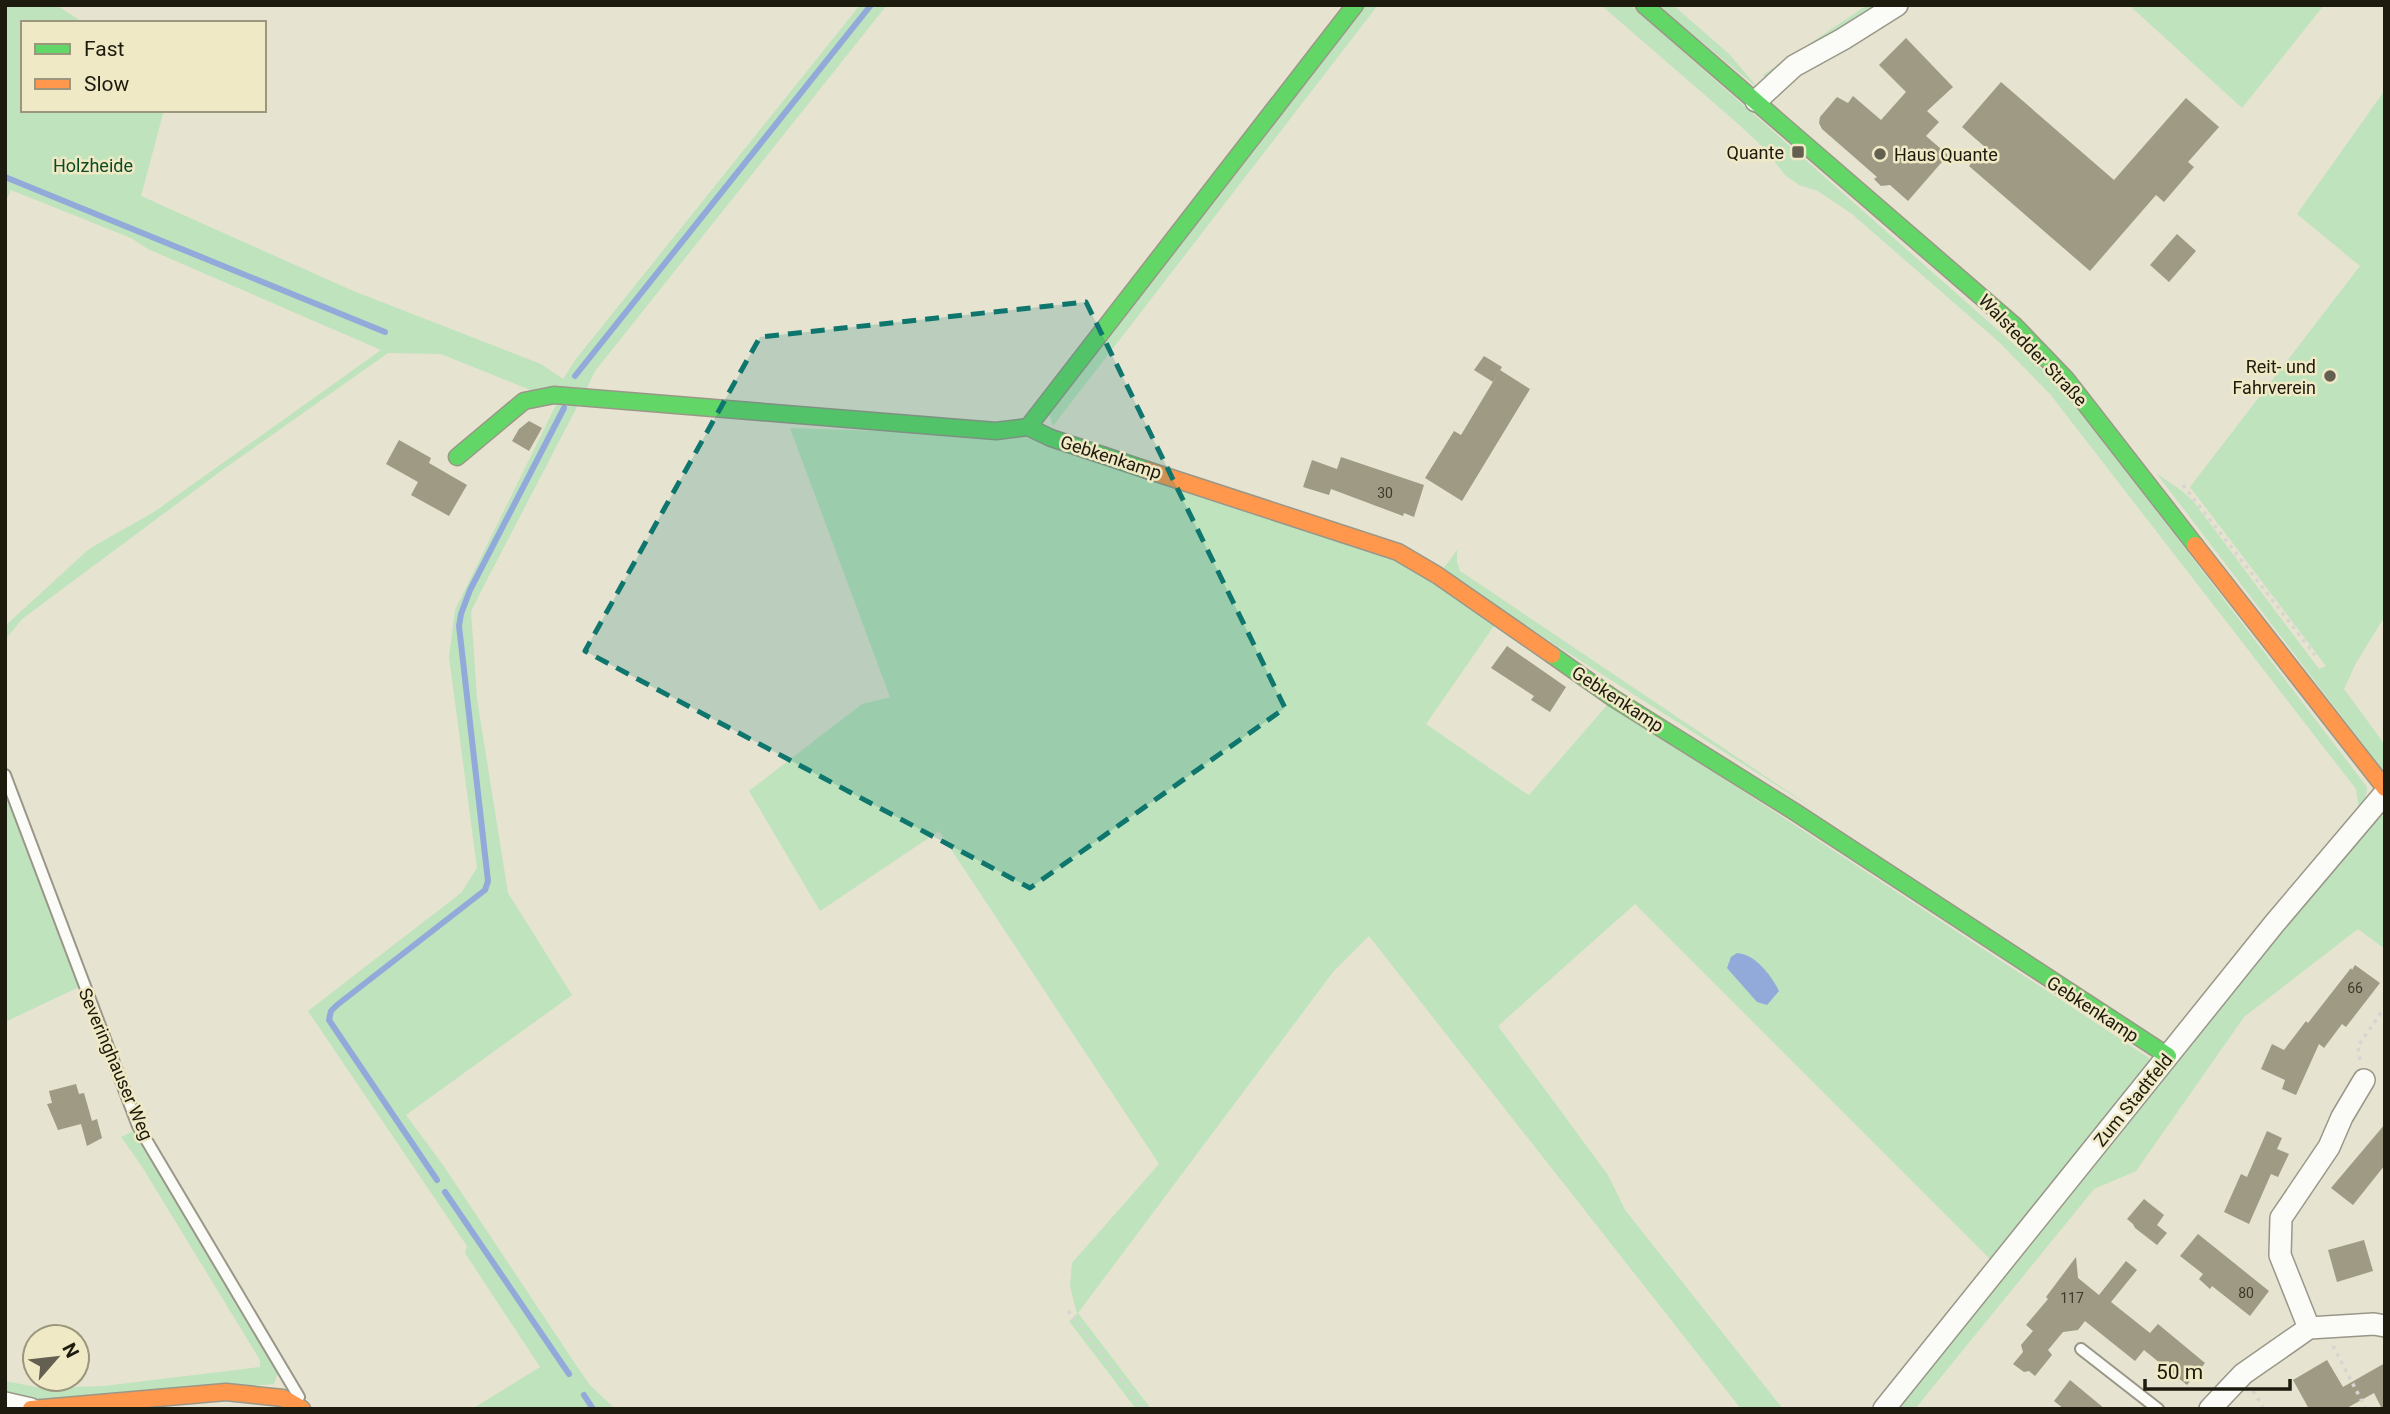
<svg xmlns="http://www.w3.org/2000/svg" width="2390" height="1414" font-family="Roboto,sans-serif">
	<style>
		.green { fill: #bee3bd }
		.water { fill: #92aada }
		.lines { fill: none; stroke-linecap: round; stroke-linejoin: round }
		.stream { stroke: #92aada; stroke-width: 6 }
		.building { fill: #9e9a83 }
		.lane-casing { stroke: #9a9788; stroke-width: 14 }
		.street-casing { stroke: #9a9788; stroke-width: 24 }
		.fast-casing { stroke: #9a9788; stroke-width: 19 }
		.slow-casing { stroke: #9a9788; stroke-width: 19 }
		.path { stroke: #d6d5cf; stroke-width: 3.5; stroke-dasharray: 3.5 5; stroke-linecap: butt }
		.lane { stroke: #fbfbf8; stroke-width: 10 }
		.street { stroke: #fbfbf8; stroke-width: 21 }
		.fast { stroke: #63d668; stroke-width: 16 }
		.slow { stroke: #ff974d; stroke-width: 16 }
		.marked { fill: #0f766e; fill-opacity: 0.2; stroke: #0f766e; stroke-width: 5; stroke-dasharray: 14 9; stroke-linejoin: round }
		.poi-dot { fill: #636052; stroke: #f0e9c6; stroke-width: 2.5 }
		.labels { text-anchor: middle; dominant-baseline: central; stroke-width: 5; stroke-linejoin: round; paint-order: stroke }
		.number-label { font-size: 14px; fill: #3d3a2b }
		.poi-label { font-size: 18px; fill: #1d1a0e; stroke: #f0e9c6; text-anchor: end }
		.park-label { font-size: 18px; fill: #0c4c24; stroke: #f0e9c6 }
		.street-label { font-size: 18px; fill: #1d1a0e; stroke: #f0e9c6 }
	</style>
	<rect width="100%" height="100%" fill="#e6e3d0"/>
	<g class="green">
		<path d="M5,5H56L84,23H23V110H164L141,196L351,290L541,364L563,379L576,359L860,5H887L595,371L585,392L538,393L441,354L388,353L221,471L22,619L5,640V626L89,549L154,512L381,350L148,249L131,238L11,190L5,203Z"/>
		<path d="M1361,5H1378L1053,426L1047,408Z"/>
		<path d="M1601,5H1630L2060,385L2367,787L2365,802L2359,809L2356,789L2050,394L1999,342L1852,214L1818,191L1799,185L1785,175L1764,148L1736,122Z"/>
		<path d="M1657,5H1673L1729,54L1759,89Z"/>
		<path d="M1867,5H1887L1768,83L1763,75Z"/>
		<path d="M2129,5H2324L2242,108Z"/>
		<path d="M2385,90V616L2356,663L2344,689L2385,745V773L2157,474L2182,491L2193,501L2319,669L2326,666L2190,487L2360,266L2297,214Z"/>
		<path d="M558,401L579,403L478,597L471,612L477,699L508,893L572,995L406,1115L443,1165L578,1368L590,1385L615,1409H472L540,1367L465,1253L467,1246L308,1011L461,893L477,868L449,657L455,610Z"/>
		<path d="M790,428L1029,436L1398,558L1496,623L1426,724L1524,792L1529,795L1609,703L2149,1058V1067L1993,1262L1635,904L1498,1026L1608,1175L1625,1210L1783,1409H1741L1369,936L1333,972L1078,1313L1151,1409H1136L1069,1321L1077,1314L1070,1286L1072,1263L1159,1164L939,831L820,911L749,791L862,704L890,697Z"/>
		<path d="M1457,550V562L1460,571L1814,809L1441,572Z"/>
		<path d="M5,785L79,987L5,1022Z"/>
		<path d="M2373,816H2385V949L2358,929L2244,1017L2136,1171L2094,1189L1915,1409H1893Z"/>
		<path d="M134,1131L258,1331L279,1369L274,1384L62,1403L5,1396V1381L41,1388L104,1386L260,1367V1360L141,1165L121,1137Z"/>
	</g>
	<path class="water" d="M1737,953C1755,954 1771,975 1779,991L1767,1005L1757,1002L1727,968L1731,957Z"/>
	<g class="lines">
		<g class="stream">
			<path d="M5,177L385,332"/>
			<path d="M575,376L871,5"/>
			<path d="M437,1180L329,1020L331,1011L337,1005L485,890L488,881L459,626L461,614L470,590L564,408"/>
			<path d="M445,1192L569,1374"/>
			<path d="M584,1395L593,1409"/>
		</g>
	</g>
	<g class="building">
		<path d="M1906,38L1953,87L1927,111L1939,122L1926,136L1948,155L1908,201L1890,185L1881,186L1874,179L1877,177L1822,129L1819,123L1820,117L1837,97L1848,103L1853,96L1881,120L1906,92L1879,65Z"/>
		<path d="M2001,82L2114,180L2186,98L2219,127L2188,162L2194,167L2164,202L2156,195L2090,271L1969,166L1985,147L1962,127Z"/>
		<path d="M2177,234L2196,251L2169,282L2150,265Z"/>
		<path d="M1484,356L1502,367L1493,382L1474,370Z"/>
		<path d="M1500,370L1530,389L1462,501L1425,478L1454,431L1461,435Z"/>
		<path d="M529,421L542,428L529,451L512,441L519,429Z"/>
		<path d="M399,440L431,458L429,463L467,485L449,516L411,495L418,482L386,464Z"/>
		<path d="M1341,457L1424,485L1414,517L1404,513L1403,516L1331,489L1329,495L1303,487L1312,460L1337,469Z"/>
		<path d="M1507,646L1566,687L1550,712L1531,700L1534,696L1491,668Z"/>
		<path d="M2355,965L2380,983L2346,1027L2342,1024L2324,1048L2319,1044L2296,1095L2282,1089L2285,1080L2261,1069L2272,1044L2284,1050L2306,1021L2308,1023L2351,968L2352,970Z"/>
		<path d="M76,1084L79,1094L84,1093L92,1121L97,1119L102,1138L87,1146L81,1124L58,1130L47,1104L52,1103L49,1091Z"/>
		<path d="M2385,1124V1165L2353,1205L2331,1188Z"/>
		<path d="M2267,1131L2282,1138L2277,1149L2289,1154L2278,1177L2271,1174L2249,1224L2224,1212L2241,1174L2247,1177Z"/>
		<path d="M2144,1199L2164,1215L2157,1225L2167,1233L2157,1245L2135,1228L2133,1224L2127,1219Z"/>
		<path d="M2198,1234L2269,1291L2250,1316L2212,1286L2210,1289L2199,1279L2203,1274L2180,1256Z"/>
		<path d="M2364,1240L2373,1271L2337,1282L2328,1250Z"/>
		<path d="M2076,1257L2078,1278L2099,1295L2126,1261L2137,1270L2111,1302L2150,1333L2158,1324L2205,1363L2187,1385L2144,1350L2135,1361L2085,1321L2078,1330L2063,1332L2048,1350L2052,1355L2035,1376L2029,1371L2024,1372L2013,1364L2023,1352L2021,1345L2033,1331L2026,1325L2048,1299L2046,1297Z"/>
		<path d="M2327,1360L2343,1387L2385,1363V1409H2382L2374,1393L2345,1409H2309L2293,1380Z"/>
		<path d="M2070,1380L2105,1409H2064L2054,1401Z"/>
	</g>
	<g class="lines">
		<defs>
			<g id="lane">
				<path d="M5,775L138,1126L299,1397"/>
				<path d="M2081,1349L2158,1409"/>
			</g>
			<g id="street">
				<path d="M1756,101L1794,66L1843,39L1897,5"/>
				<path d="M2309,1328L2280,1255L2281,1218L2329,1147L2342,1117L2364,1080"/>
				<path d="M5,1403L31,1409"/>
				<path d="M1884,1409L2274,924L2385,793"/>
				<path d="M2210,1409L2243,1374L2309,1328L2374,1324L2385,1326"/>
			</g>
			<g id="fast">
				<path d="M1644,5L2015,326L2066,379L2195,545"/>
				<path d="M457,457L524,401L554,395L996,431L1028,427"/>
				<path d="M1147,470L1051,438L1028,427L1355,5"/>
				<path d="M1552,655L1613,698L1795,812L2168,1056"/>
			</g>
			<g id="slow">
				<path d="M1147,470L1398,552L1437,575L1552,655"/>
				<path d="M2195,545L2385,788"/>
				<path d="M31,1409L226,1392L283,1398L302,1409"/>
			</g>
		</defs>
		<use href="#lane" class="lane-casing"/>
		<use href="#street" class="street-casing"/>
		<use href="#fast" class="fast-casing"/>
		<use href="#slow" class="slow-casing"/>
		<g class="path">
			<path d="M2183,485L2315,655"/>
			<path d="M2360,1060L2358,1046L2385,1007"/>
			<path d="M1068,1311L1144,1409"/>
			<path d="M2333,1346L2366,1409"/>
			<path d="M2253,1391L2264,1409"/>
		</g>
		<use href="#lane" class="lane"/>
		<use href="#street" class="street"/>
		<use href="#fast" class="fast"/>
		<use href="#slow" class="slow"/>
	</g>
	<path class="marked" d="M1086,302L1285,708L1030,888L585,651L760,337Z"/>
	<g class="poi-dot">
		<rect x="1791" y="145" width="14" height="14" rx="3.5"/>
		<circle cx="1880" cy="154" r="7"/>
		<circle cx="2330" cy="376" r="7"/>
	</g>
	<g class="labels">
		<g class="number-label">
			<text x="1385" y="493">30</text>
			<text x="2355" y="988">66</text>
			<text x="2246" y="1293">80</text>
			<text x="2072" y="1298">117</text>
		</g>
		<g class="poi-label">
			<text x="1784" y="152">Quante</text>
			<text x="1894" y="154" text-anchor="start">Haus Quante</text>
			<text x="2316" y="366">Reit- und<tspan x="2316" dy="21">Fahrverein</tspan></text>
		</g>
		<g class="park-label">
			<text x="93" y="165">Holzheide</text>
		</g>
		<g class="street-label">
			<text transform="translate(2033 350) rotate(46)">Walstedder Straße</text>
			<text transform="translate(1111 457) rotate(18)">Gebkenkamp</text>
			<text transform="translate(1618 699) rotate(33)">Gebkenkamp</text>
			<text transform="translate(2093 1009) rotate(33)">Gebkenkamp</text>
			<text transform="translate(116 1064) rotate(67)">Severinghauser Weg</text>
			<text transform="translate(2133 1100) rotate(-51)">Zum Stadtfeld</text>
		</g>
	</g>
	<rect width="2390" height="1414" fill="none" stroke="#1d1a0e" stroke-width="14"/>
	<rect x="21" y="21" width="245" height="91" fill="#f0e9c6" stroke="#9c967c" stroke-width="2"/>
	<rect x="35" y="44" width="35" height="10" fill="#63d668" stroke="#9c967c" stroke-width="2"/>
	<text x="84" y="56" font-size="21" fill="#1d1a0e">Fast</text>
	<rect x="35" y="79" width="35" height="10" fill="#ff974d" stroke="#9c967c" stroke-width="2"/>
	<text x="84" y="91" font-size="21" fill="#1d1a0e">Slow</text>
	<g transform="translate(56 1358) rotate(62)"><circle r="33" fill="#f0e9c6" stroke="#9c967c" stroke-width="2"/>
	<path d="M0-5L12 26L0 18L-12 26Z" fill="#636052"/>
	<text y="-10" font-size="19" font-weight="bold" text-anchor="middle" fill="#1d1a0e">N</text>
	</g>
	<path d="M2145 1379v10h145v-10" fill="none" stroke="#1d1a0e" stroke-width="3.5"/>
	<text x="2156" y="1379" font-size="21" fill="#1d1a0e" stroke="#f0e9c6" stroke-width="5" paint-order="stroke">50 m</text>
</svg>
